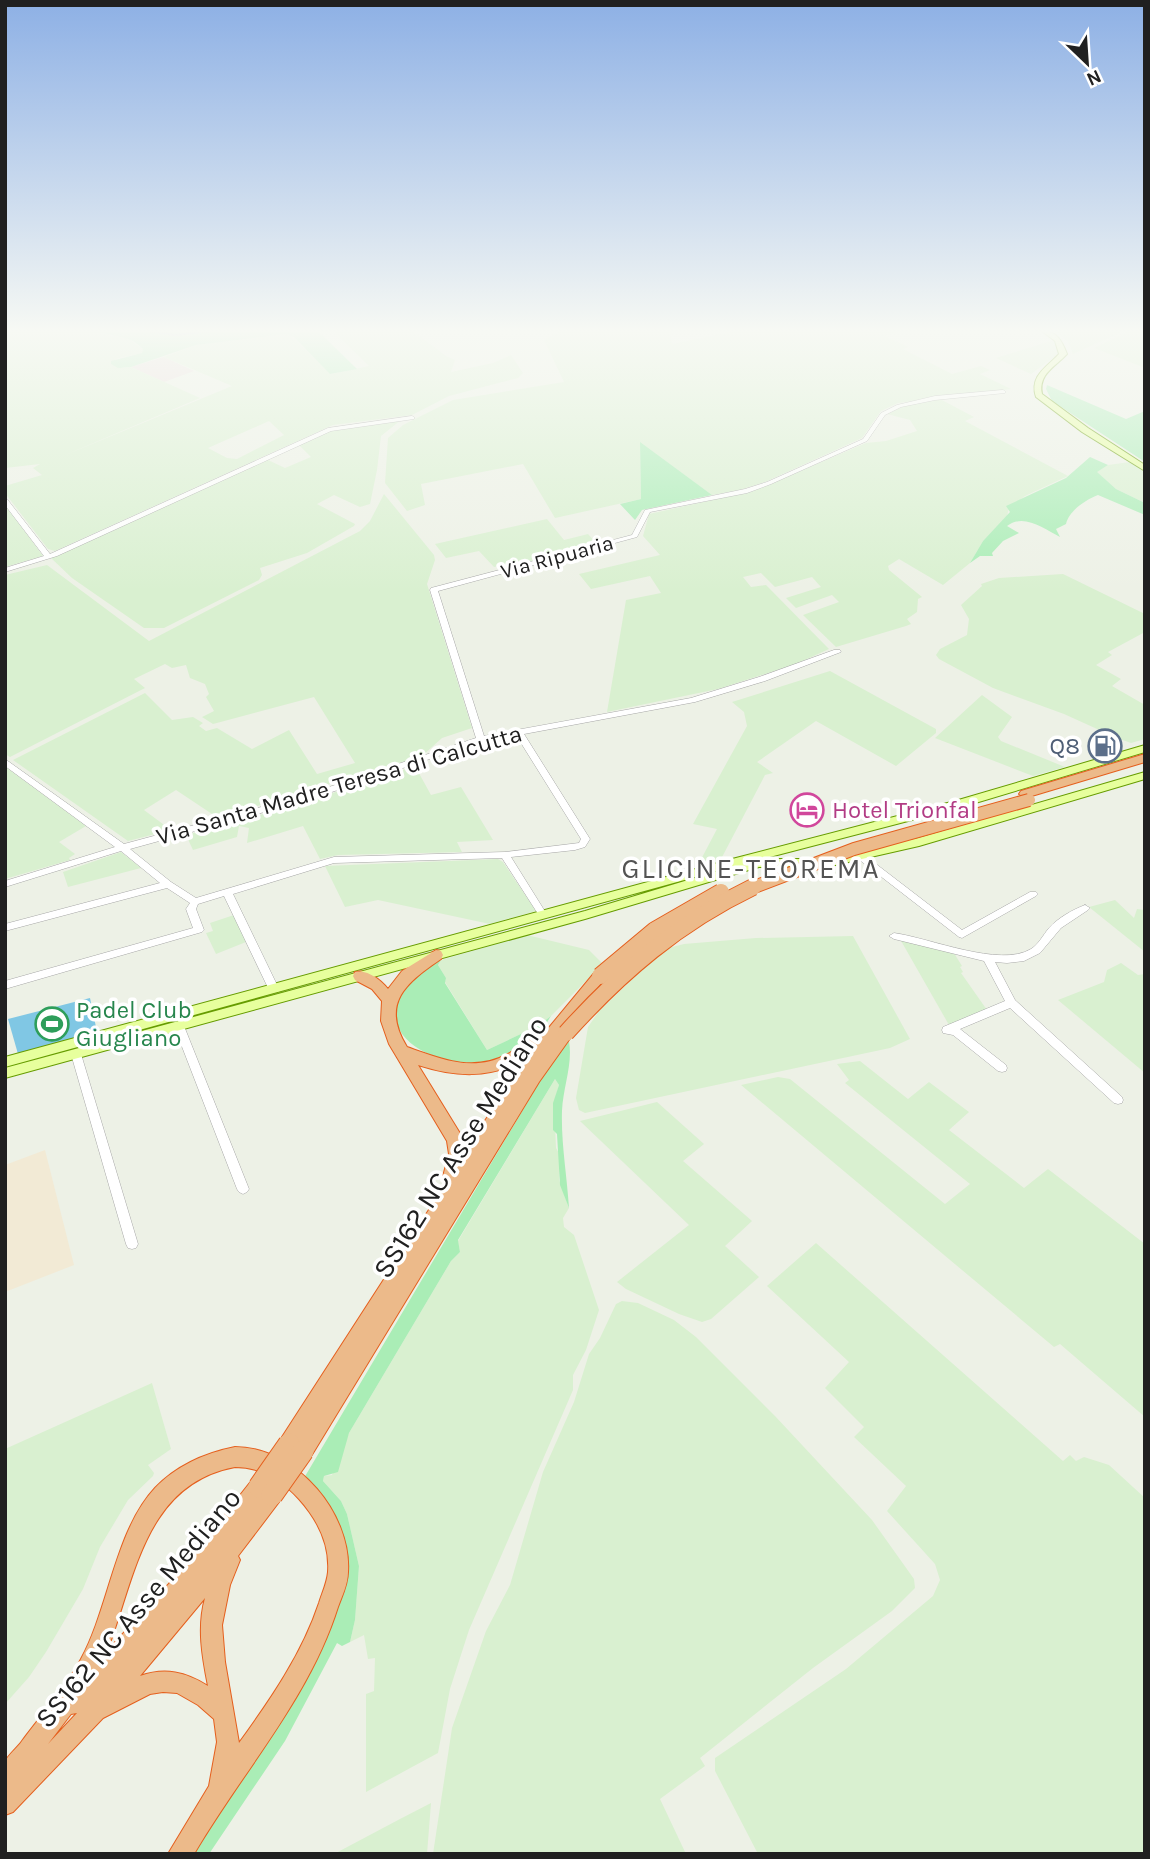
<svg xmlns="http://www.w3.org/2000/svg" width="1150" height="1859" font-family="Karla,sans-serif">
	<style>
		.commercial { fill: #f2ead5 }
		.industrial { fill: #ead7da }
		.farmland { fill: #d9f0d0; fill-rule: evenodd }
		.grass { fill: #aaedb6 }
		.pitch { fill: #80c7e4 }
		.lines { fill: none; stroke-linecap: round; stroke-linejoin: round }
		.stream { stroke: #a4aae1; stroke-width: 2 }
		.minor-casing { stroke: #a7a7a7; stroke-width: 1 }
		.major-casing { stroke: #669c00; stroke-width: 2 }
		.highway-casing { stroke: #e55f1d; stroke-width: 2 }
		.minor { fill: #fff; fill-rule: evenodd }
		.major { fill: #e7ff9d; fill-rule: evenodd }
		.highway { fill: #ecba8a; fill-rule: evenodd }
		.highway-bridge-far2-casing { stroke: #e55f1d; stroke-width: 14; stroke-linecap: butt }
		.highway-bridge-far1-casing { stroke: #e55f1d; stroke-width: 18; stroke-linecap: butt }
		.highway-bridge-casing { stroke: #e55f1d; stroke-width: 23; stroke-linecap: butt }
		.highway-bridge-far2 { stroke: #ecba8a; stroke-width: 12 }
		.highway-bridge-far1 { stroke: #ecba8a; stroke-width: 16 }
		.highway-bridge { stroke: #ecba8a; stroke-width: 21 }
		.labels { text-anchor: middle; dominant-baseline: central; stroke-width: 7; stroke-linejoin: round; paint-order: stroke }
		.far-street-label { font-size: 21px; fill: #202020; stroke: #fff }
		.service-label { font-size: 24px; fill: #4e5e75; stroke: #fff; text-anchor: end }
		.street-label { font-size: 24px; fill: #202020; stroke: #fff }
		.hotel-label { font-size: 24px; fill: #b23c85; stroke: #fff; text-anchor: start }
		.leisure-label { font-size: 24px; fill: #27864d; stroke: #fff; text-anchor: start }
		.quarter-label { font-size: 28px; letter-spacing: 2px; fill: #535353; stroke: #fff }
		.near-street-label { font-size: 28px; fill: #202020; stroke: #fff }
	</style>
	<rect width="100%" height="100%" fill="#edf1e6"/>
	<path class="commercial" d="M45,1150L74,1265L5,1292V1165Z"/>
	<path class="industrial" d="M164,357L194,371L164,382L131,367Z"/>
	<g class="farmland">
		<path d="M5,331H98L110,336L122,335L143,349L142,353L115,359L124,368L131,367L200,398L58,458L232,386L164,357L196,345L289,334L331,374L369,366L333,331H413L446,356L455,360L451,372L493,363L511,355L523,373L518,378L449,396L412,415L333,425L55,551L48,549L5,493V486L42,475L33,468L40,464L5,468ZM269,421L284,435L237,459L227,458L208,448Z"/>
		<path d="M559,331H670L672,344L735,331H899L885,336L908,347L903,349L952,374L981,366L990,370L980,374L1011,389L898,403L881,411L862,438L765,482L740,490L712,495L640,443L641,499L555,518L523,464L421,484L425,505L407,511L385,483L388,438L403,425L453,400L564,382L544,340Z"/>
		<path d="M1054,331H1124L1073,354L1068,341Z"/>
		<path d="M1130,331H1145V368L1094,348Z"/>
		<path d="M1054,340L1059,349L1057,355L1031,374L996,358Z"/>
		<path d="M940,399L974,417L965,421L1068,476L1025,496L1009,508L1007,516L983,541L970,563L943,585L899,559L888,566L889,570L922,597L918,599L917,612L907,619L911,624L906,626L836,647L803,615L839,602L832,595L796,608L786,598L821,587L812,577L775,587L761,573L743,577L751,587L766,585L829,649L796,664L718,689L607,712L626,600L661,593L650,576L591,589L579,574L660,555L643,536L649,514L753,491L866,443L886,441L917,431L910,420L887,414L904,406Z"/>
		<path d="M401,420L381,436L377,470L370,504L360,507L334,495L317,504L355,524L354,526L307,553L260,568L262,575L259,580L164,628H144L72,578L51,558L266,459L285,468L311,457L299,445L335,429Z"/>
		<path d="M1130,462L1145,471V503L1116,489L1096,472L1108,465Z"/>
		<path d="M384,494L434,555L435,560L427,584L472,728L442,738L422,756L218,818L176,790L144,810L171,830L128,841L13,760L145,693L172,720L193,717L203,723L199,726L206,731L217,728L252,749L289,730L317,774L355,763L314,697L213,724L202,717L214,711L206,697L209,694L205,684L190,678L186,665L172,668L165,664L134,679L145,688L10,757L5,754V575L47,565L149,641L360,531L370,521Z"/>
		<path d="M5,504L43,556L5,567Z"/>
		<path d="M547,519L564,540L588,534L598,545L506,568L503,565L494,567L479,551L446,558L435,544Z"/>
		<path d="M1063,574L1145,614V632L1108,652L1112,655L1096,665L1121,679L1112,686L1145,705V739L1131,743L1117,738L1064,714L993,688L939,659L936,655L940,649L967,635L969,619L961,605L982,586L981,584L999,578Z"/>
		<path d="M830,671L936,729V733L896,766L816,721L757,762L773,773L765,775L720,861L697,867L717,829L693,824L747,726L744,712L732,702Z"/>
		<path d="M982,695L1012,717L998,737L1001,741L1065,767L1033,776L935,738Z"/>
		<path d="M415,766L431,795L461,787L493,840L457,842L462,852L338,855L320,859L303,826L247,843L249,828L239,826L237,837L193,850L186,835L293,806Z"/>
		<path d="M7,768L86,826L59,842L75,854L69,858L70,860L5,879Z"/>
		<path d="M121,852L141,868L68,887L63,872Z"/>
		<path d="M498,859L503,862L536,911L490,924L378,900L345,907L325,866Z"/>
		<path d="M1115,900L1134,918L1137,909L1145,910V952L1089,907Z"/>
		<path d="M234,915L246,942L216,954L206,933L213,931L210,923Z"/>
		<path d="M527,935L589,950L603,964L551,1016L538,1026L487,1050L445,982L446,978L438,965L441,960Z"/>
		<path d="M853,936L910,1039L890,1048L585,1113L579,1110L576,1098L588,1027L599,1011L664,949L684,944L756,938Z"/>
		<path d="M900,939L952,950L962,966L960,967L963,972L961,973L987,1010L949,1025Z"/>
		<path d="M1121,963L1138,975L1145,974V1073L1058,1000L1104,982L1107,970Z"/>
		<path d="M860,1061L908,1099L929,1082L969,1112L949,1130L1024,1188L1048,1169L1145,1244V1417L1060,1344L1054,1347L741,1085L778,1077L790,1079L945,1204L970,1184L845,1083L849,1080L837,1064Z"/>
		<path d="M555,1079L559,1085L554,1103L556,1148L560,1155L559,1180L569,1208L563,1218L564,1227L574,1235L599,1310L586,1350L573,1375V1390L469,1630L450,1689L438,1753L366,1792V1694L374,1691L375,1658L368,1659L364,1635L350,1642L355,1620L359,1566L347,1514L341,1501L323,1481L324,1476L332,1475L349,1433L451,1261L460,1252L458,1241Z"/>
		<path d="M657,1102L704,1144L683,1161L752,1221L725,1246L759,1277L711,1319L702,1322L679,1314L626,1289L617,1282L689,1225L580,1121Z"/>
		<path d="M816,1243L1063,1461L1070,1455L1076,1461L1084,1457L1109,1465L1145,1498V1854H758L715,1771V1758L846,1669L933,1596L940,1580L935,1564L887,1511L906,1486L854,1437L864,1427L825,1388L849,1362L767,1286Z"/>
		<path d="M622,1301L638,1303L674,1320L696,1337L775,1416L872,1520L914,1579L915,1588L892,1611L813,1668L700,1758L705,1766L660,1799L686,1854H433L452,1728L486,1631L510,1585L543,1472L574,1402L589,1354L600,1338L616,1304Z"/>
		<path d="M152,1383L171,1449L148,1465L154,1473L153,1476L128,1500L100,1547L83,1589L46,1652L29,1677L5,1704V1449Z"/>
		<path d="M431,1803L427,1854H334L400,1819Z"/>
	</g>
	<g class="grass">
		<path d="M98,331H318L357,369L330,374L294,337L286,334L196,345L131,367L118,368L111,364V361L142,353L143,349C129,334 115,338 98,331Z"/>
		<path d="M1047,385L1126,419L1145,411V462L1052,401L1046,389Z"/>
		<path d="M640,442L712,495L642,510L635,520L620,504L641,499Z"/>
		<path d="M1090,457L1108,465L1097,472L1116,489L1145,503V515L1098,495C1085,500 1069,511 1066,524L1056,529L1060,537C1044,529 1024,513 1007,526L1019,533L1003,541L992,553L993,556H980L970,563L983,541L1010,512L1006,506L1066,478Z"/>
		<path d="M441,960L438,965L446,978L445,983L487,1050L538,1026L551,1016C546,1023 542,1033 536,1038C471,1099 347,1036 414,978C423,971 430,964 441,960Z"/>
		<path d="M569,1041C573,1064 563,1087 562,1111C561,1144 567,1175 569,1208L560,1185L557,1134L553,1130V1103L559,1085L555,1079L458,1240L460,1252L451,1261L349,1433L338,1472L324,1476L323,1481L341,1501L347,1514L359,1566L355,1620L350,1642L342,1646L337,1643L285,1741L209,1854H193L341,1583L304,1478L546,1071Z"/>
	</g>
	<path class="pitch" d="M90,998L97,1032L18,1054L8,1019Z"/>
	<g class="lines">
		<path class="stream" d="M150,331L175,335L211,331"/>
		<defs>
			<g id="minor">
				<path d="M1003,390L1005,391V393L935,400L901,407L885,415L867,441L771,484L747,493L650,512L637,537L438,591L484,736L691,698L759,677L834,650H840L841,652L765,681L695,702L524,734L590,839L585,847L575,850L511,857L546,913L548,915L546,917H540L502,858L334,863L233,894L279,989L278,992H270L224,896L198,904L196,909L204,930L202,932L5,989V981L193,928L186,909L190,903L167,888L5,931V924L160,883L121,851L5,887V881L115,847L5,766V759L124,844L302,796L476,738L430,590L431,588L632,535L645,510L745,489L767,482L863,439L881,413L897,405L935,396ZM516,735L581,839L579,843L505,852L334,857L196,898L171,882L130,849L308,800L483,741Z"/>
				<path d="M412,416L414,417V419L331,431L57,556L5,572V568L44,556L5,505V498L7,499L50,554L328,428Z"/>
				<path d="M860,853L863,854L962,930L1030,892H1036L1038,894L1036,896L962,938L959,937L857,858L855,856Z"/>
				<path d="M1085,905L1090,908L1088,910L1061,928L1040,953L1024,961L1007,963L995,962L1015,1000L1122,1097L1123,1100L1122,1103L1118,1104L1114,1103L1010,1008L960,1029L1006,1065L1007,1068L1006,1071L1002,1072L998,1071L953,1035L943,1033L942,1030L943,1027L1005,1001L984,961L894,939L889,936L894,933C930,938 1000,968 1031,949C1039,944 1043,935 1049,928C1058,918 1072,910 1085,905Z"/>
				<path d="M179,1022L183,1023L184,1026L249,1189L247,1192L243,1194L239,1192L237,1189L174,1026L175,1023Z"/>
				<path d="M76,1050L80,1051L81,1054L138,1244L136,1248L132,1249L128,1248L126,1244L71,1054L72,1051Z"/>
			</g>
			<g id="major">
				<path d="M1042,331C1057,331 1062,341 1067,354C1055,367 1038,374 1042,394L1088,428L1145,465V471L1082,432L1036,397C1029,376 1047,367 1059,354L1055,341Z"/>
				<path d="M1145,745V752L962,807L762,859H812L816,860L818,863L816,866L759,867L585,919L5,1078V1068L585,911L728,868L5,1067V1057L736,858L955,801Z"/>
				<path d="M1145,772V779L919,846L831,866L825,862L831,858L918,838Z"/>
			</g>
			<g id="highway">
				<path d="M1145,754V762L1025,798L1019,794L1021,791Z"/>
				<path d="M436,950L441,951L443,955L441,959C406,983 380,1003 407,1047C441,1059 473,1073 508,1054C519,1048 530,1036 542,1036L595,972H605L607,976L565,1028L571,1029L574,1033L571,1037L539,1082L310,1458L303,1461L296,1458L294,1452L289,1454L282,1451L279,1444L282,1437L445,1185L442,1180L449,1154L447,1141L389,1044L381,1021L382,1001L372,989L355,980L353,976L355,972C367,969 381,980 388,989L402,971ZM524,1060L465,1152L461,1135L418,1065C455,1077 489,1079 524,1060Z"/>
				<path d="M235,1447C267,1447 296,1465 317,1489C336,1511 350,1542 348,1572C348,1584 342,1596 338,1607C309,1699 242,1772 194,1854H168L209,1786L217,1742L214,1719L198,1705L177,1693L163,1692L150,1694L103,1718L13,1812L5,1815C5,1803 2,1772 5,1762C7,1756 18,1747 22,1741C42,1714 65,1689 81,1659C109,1608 115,1531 155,1488C176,1466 205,1453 235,1447ZM235,1467C261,1467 282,1480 299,1499C317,1519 330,1544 328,1572C327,1583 322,1593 319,1603C302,1654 271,1699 239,1743L225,1662L222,1625L230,1585L240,1560L238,1556L279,1502L282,1495L279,1488L272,1485L269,1486L266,1480L259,1477L252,1480L178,1574L107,1651C135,1579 144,1484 235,1467ZM205,1598C197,1627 202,1656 208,1686C186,1672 165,1667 140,1676ZM77,1713L48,1744L71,1714Z"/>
			</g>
		</defs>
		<use href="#minor" class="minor-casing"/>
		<use href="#major" class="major-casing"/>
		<use href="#highway" class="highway-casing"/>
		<use href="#minor" class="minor"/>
		<use href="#major" class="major"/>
		<use href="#highway" class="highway"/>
		<defs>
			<path id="highway-bridge-far2" d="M749,889L854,849L1029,800"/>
			<g id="highway-bridge-far1">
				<path d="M600,976L655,930L721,892"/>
				<path d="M566,1033C621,972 678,923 753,887"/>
			</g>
			<g id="highway-bridge">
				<path d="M259,1487L289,1444"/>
				<path d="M272,1495L303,1451"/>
			</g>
		</defs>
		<use href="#highway-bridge-far2" class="highway-bridge-far2-casing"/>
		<use href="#highway-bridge-far1" class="highway-bridge-far1-casing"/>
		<use href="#highway-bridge" class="highway-bridge-casing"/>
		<use href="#highway-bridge-far2" class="highway-bridge-far2"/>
		<use href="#highway-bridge-far1" class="highway-bridge-far1"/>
		<use href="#highway-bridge" class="highway-bridge"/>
	</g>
	<linearGradient id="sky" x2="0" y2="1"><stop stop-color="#8db0e5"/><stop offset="0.56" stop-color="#f7f9f4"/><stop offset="1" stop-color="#f7f9f4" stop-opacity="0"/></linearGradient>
	<rect width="1150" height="591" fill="url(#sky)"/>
	<defs>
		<symbol id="fuel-ring" viewBox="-11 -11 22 22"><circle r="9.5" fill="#fff" stroke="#5c6f8a" stroke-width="1.5"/><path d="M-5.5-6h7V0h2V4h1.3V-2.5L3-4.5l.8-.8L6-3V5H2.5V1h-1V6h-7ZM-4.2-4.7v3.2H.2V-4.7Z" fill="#5c6f8a"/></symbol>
		<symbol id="hotel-ring" viewBox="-11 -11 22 22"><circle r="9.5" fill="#fff" stroke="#d1479c" stroke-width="1.5"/><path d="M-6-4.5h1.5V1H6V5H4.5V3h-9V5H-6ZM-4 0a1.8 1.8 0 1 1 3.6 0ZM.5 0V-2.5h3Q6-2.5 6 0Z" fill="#d1479c"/></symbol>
		<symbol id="stadium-ring" viewBox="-11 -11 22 22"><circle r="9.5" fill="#fff" stroke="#2e9e5b" stroke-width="1.5"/><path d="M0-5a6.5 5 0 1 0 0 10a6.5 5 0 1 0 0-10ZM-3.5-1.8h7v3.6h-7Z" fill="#2e9e5b"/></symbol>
	</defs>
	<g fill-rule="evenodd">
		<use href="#fuel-ring" x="1086" y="727" width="38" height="38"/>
		<use href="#hotel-ring" x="788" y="791" width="38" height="38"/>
		<use href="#stadium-ring" x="33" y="1005" width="38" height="38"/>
	</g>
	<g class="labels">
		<g class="far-street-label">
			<text transform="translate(557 557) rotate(-15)">Via Ripuaria</text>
		</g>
		<g class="service-label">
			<text x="1080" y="746">Q8</text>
		</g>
		<g class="street-label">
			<text transform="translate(339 785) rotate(-16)">Via Santa Madre Teresa di Calcutta</text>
		</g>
		<g class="hotel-label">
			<text x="832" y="810">Hotel Trionfal</text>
		</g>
		<g class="leisure-label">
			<text x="76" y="1010">Padel Club<tspan x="76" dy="28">Giugliano</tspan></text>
		</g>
		<g class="quarter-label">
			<text x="751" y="868">GLICINE-TEOREMA</text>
		</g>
		<g class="near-street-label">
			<text transform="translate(460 1147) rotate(-58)">SS162 NC Asse Mediano</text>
			<text transform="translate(138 1608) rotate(-50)">SS162 NC Asse Mediano</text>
		</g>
	</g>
	<rect width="1150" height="1859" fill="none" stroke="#202020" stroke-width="14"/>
	<g transform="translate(1087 63) rotate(155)" stroke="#ffffff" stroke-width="5" paint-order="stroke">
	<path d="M0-5L12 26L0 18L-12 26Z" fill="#202020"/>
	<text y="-10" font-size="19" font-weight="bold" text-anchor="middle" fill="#202020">N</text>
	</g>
</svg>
